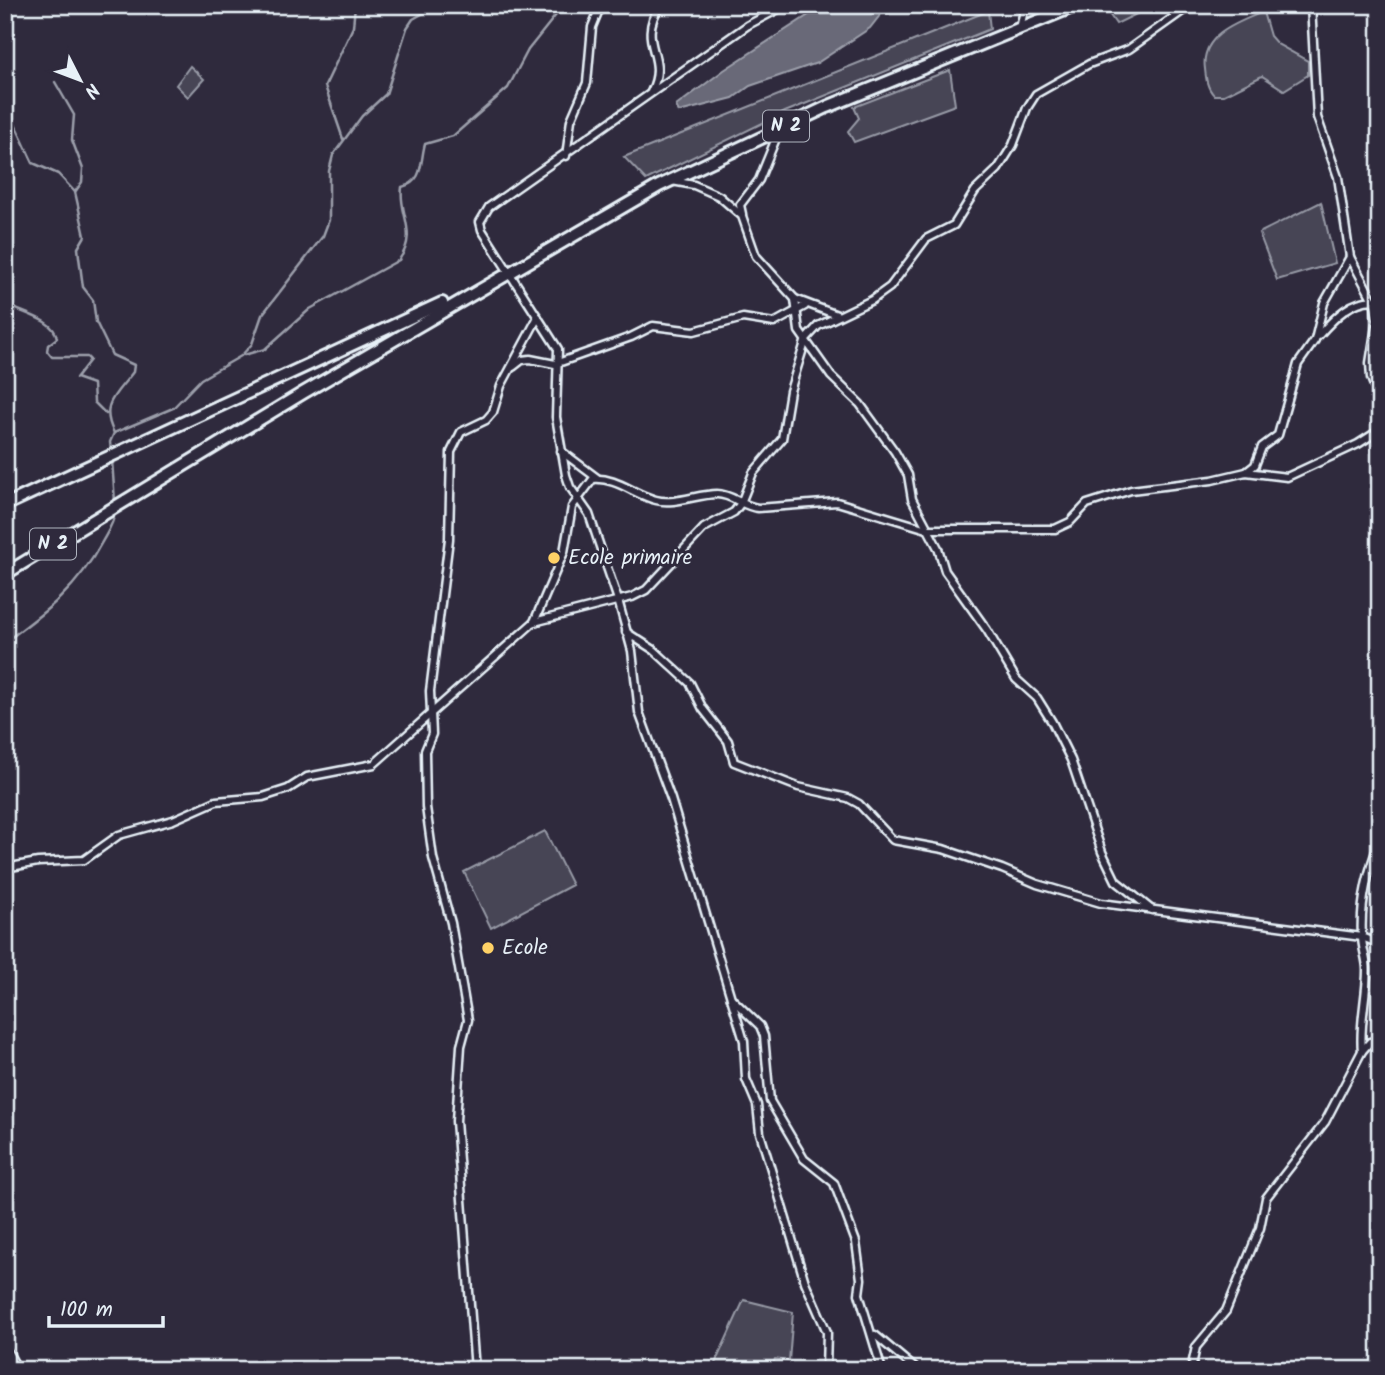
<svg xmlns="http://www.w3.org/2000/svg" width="1385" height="1375" font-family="Kalam,sans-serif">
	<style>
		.green { fill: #464455; stroke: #979aa6; stroke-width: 2 }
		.water { fill: #696978; stroke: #9c9fab; stroke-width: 2 }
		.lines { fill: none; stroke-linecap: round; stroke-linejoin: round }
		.stream { stroke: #9c9fab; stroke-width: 2.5 }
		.street-casing { stroke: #e8f1f8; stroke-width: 11 }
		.primary-casing { stroke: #e8f1f8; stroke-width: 16 }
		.street { stroke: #2f2a3d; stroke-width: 6 }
		.primary { stroke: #2f2a3d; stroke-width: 10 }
		.poi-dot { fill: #ffd166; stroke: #2f2a3d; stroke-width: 2.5 }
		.labels { text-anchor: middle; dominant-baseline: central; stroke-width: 6; stroke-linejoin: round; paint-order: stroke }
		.shield { fill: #2f2a3d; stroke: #b0b5c0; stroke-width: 2 }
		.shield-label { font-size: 19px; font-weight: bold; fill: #e8f1f8 }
		.poi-label { font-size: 21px; fill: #e8f1f8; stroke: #2f2a3d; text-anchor: start }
	</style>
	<rect width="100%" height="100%" fill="#2f2a3d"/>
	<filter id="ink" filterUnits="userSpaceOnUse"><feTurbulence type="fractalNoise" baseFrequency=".0143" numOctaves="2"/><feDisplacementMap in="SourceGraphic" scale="14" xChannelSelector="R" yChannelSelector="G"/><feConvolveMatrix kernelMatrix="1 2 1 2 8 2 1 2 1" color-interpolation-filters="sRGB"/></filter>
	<g filter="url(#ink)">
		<g class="green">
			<path d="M1112,5H1155L1116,24L1105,8Z"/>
			<path d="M988,11L990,29L785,112L646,180L624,157Z"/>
			<path d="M1263,12L1270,36L1277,44L1308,61V75L1284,90L1262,76L1224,95H1214C1207,88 1206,79 1205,69C1200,36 1236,23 1263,12Z"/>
			<path d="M190,66L204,79L188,97L176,85Z"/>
			<path d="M950,70L955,105L854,142L848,131L859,118L854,107Z"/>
			<path d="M1321,202L1335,263L1277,280L1259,233Z"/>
			<path d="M545,831L572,885L491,928L464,872Z"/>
			<path d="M744,1300L793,1312L789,1361L775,1359L770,1370H712Z"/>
		</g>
		<path class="water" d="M824,5H888L870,28L817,63L750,86L733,98L679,112L676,106L724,70Z"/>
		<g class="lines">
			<g class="stream">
				<path d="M55,82L74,115L72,140L83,169L82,182L75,192"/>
				<path d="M5,112L13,120L33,163L58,174L75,192L85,236L78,248L79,257L83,287L93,300L96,322L112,355L134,365L133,372C116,395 99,404 114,433"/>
				<path d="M343,139L325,86L353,27L355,5"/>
				<path d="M5,304C21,313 54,319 57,338L48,345L47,351L52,357H87L90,360L76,378L93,384L94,402L106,414"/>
				<path d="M244,355L265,349L310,309L399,260C419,232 398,214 402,187C424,182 420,161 425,144L453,136L508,88L528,50L556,15V5"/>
				<path d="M111,453L110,442L114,433L173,408L201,379L241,356L252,344L262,315L323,236L329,220V171L333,155L362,116L386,94L407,28L413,19L438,5"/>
				<path d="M112,460L115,502"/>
				<path d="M5,642C47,611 77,589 102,542C107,533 114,523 115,512"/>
			</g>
			<defs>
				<g id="street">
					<path d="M786,5L748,25L489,207L480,222L482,230L558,349L556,417L566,475L570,487L589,514L618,600L632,651L639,712L671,799L744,1041L746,1079L757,1105L760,1133L805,1282L827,1332L826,1370"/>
					<path d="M1311,5L1317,117L1338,177L1350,257L1375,304L1377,320L1370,363L1371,378L1380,401"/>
					<path d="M1020,29L1025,5"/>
					<path d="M651,92C670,55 635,45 660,5"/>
					<path d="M566,156L571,120L587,83L592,27L601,5"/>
					<path d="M672,181L694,185L719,196L742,216L756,256L795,299L799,331L831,376L860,404L895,452L908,475L912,499L938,548L945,571L987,630L1016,679L1037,698L1052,722L1071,760L1102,852L1116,881L1152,910"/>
					<path d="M742,214L740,205L759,180L779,131"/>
					<path d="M795,299L837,315"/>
					<path d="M1318,336C1334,318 1354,296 1380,301"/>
					<path d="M513,367L522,360L530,359L555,364L631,337L653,326L694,331L743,318L774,323L805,306"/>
					<path d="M561,451L597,478"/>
					<path d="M1246,472L1255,465L1262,447L1278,435L1298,364L1315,340L1324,303L1350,257"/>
					<path d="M534,622L632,597L646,590L704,528L734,512L741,503L753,473L782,439L790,391L806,339L818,326L872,300L890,287L926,239L954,225L975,191L998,169L1013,145L1027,108L1036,94L1089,64L1129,49L1191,5"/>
					<path d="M626,632L654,650L690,683L703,709L728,741L734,762L798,787L848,798L859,804L893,840L943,849L1002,869L1037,884L1101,903L1362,937L1380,944"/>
					<path d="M5,868L38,862L84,860L119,835L173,820L216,801L263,797L288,789L307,777L374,764L534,622L564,552L572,507L593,479C616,477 635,495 656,500C674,505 698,494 717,494C732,494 743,507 758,508L837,502L927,529H1055L1070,522L1087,504L1131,490L1212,480L1246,472L1287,477L1358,444L1380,430"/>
					<path d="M731,998L760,1026L764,1036L770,1101L804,1159L834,1183L856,1242L861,1279L859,1294L882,1370"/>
					<path d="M1362,1051C1359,1024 1367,997 1367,970C1367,959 1362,948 1362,937C1360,905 1368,870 1380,841"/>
					<path d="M875,1335L917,1370"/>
					<path d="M5,1347L18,1370"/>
					<path d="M475,1370L456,1121L461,1046L468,1020L451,923L433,858L426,807L425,751L432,734L430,691L449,539L451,452L461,432L486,420L493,412L501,386L538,317"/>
					<path d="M1191,1370L1196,1347L1226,1311L1260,1228L1266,1198L1325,1122L1362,1051L1370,1042L1380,1040"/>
				</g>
				<g id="primary">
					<path d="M5,505L442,303"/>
					<path d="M5,574L303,393L659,186L827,107L1077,5"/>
				</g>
			</defs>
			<use href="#street" class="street-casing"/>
			<use href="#primary" class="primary-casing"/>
			<use href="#street" class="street"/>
			<use href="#primary" class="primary"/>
		</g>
	</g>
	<g class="poi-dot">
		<circle cx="554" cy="558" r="7"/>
		<circle cx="488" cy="948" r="7"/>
	</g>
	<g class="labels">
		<g class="shield">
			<rect x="763" y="110.5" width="46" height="31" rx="5"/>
			<rect x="30" y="528.5" width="46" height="31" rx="5"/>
		</g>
		<g class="shield-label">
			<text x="786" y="126">N 2</text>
			<text x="53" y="544">N 2</text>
		</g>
		<g class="poi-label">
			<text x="568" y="558">Ecole primaire</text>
			<text x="502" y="948">Ecole</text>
		</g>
	</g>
	<rect width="1385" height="1375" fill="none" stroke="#2f2a3d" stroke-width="28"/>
	<rect x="14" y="14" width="1357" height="1347" fill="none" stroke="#e8f1f8" stroke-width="2.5" filter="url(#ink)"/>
	<g transform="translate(80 80) rotate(132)" stroke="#2f2a3d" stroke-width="5" paint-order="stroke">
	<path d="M0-5L12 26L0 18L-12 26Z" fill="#e8f1f8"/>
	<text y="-10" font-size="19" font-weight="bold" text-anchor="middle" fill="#e8f1f8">N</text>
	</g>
	<path d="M49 1316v10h114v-10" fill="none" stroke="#e8f1f8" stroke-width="3.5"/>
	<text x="60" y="1316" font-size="21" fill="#e8f1f8" stroke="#2f2a3d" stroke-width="5" paint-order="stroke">100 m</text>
</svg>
